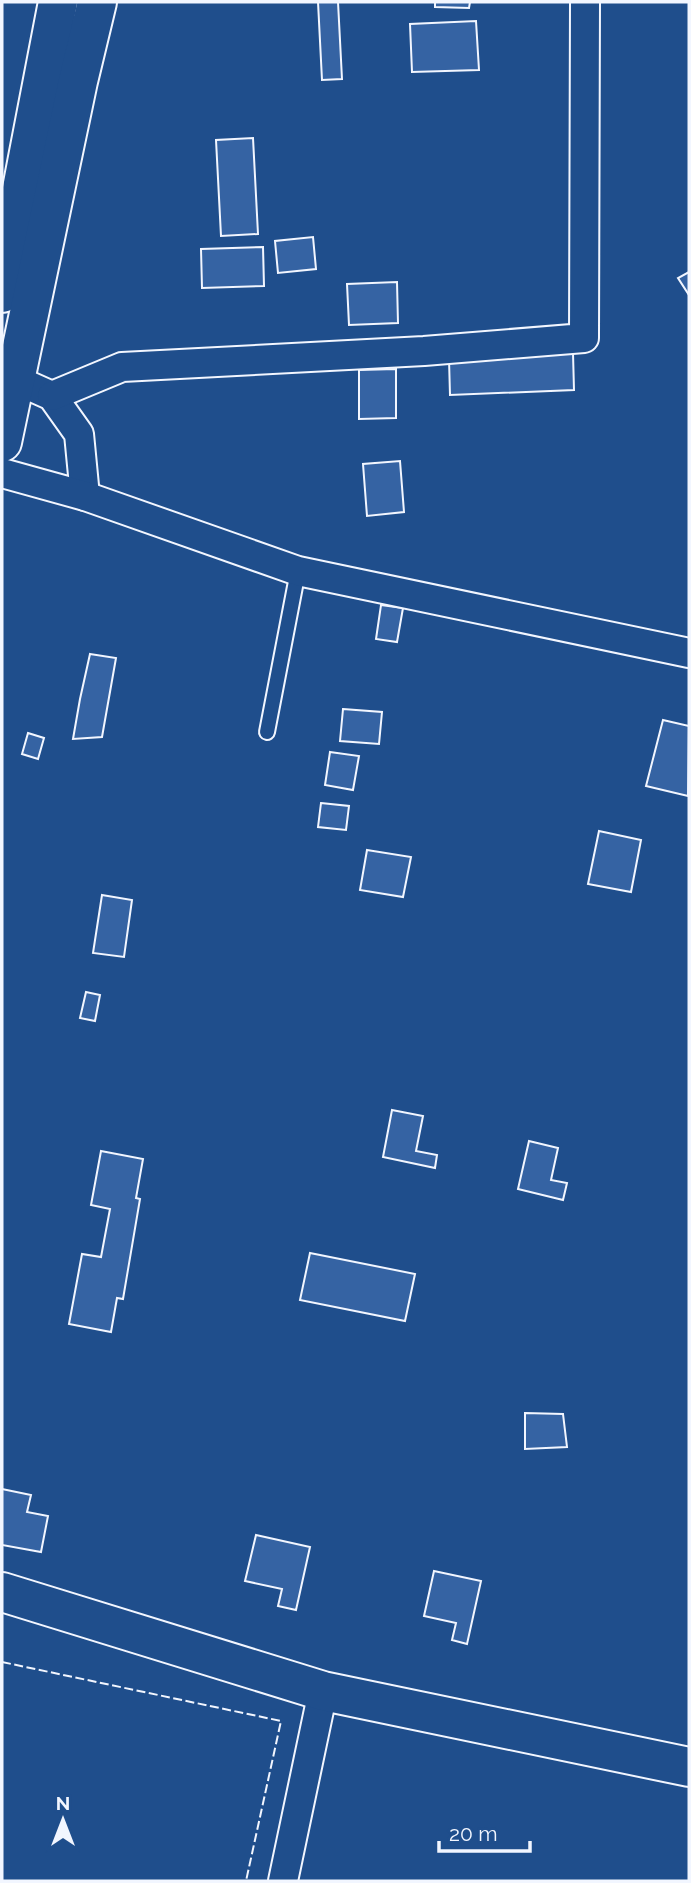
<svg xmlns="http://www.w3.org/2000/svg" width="691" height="1883" font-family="Raleway,sans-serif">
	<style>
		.building { fill: #3563a3; stroke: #f2f6ff; stroke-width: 2 }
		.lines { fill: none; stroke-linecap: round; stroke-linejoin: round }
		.lane-casing { stroke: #f2f6ff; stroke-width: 18 }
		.street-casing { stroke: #f2f6ff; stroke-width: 32 }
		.secondary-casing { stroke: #f2f6ff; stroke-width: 42 }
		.primary-casing { stroke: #f2f6ff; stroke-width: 42 }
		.lane { stroke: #1f4e8c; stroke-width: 14 }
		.street { stroke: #1f4e8c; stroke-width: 28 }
		.secondary { stroke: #1f4e8c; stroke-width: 38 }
		.primary { stroke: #1f4e8c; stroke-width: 38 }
		.fence { stroke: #f2f6ff; stroke-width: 2; stroke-dasharray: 9 3.5; stroke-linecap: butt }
	</style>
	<rect width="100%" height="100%" fill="#1f4e8c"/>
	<g class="building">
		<path d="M318,2H338L342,79L322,80Z"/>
		<path d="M435,2H470L469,8L435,7Z"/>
		<path d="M476,21L479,70L412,72L410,24Z"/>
		<path d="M253,138L258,234L221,236L216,140Z"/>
		<path d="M313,237L316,269L278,273L275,241Z"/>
		<path d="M263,247L264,286L202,288L201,249Z"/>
		<path d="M689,272V295L678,278Z"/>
		<path d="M397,282L398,323L349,325L347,284Z"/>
		<path d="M573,353L574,390L450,395L449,359Z"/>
		<path d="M396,369V418L359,419V370Z"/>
		<path d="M400,461L404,512L367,516L363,464Z"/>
		<path d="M381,605L403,608L397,642L376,639Z"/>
		<path d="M90,654L116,658L102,737L73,739L80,699Z"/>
		<path d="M343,709L382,712L379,744L340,741Z"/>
		<path d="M663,720L689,726L688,796L646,786Z"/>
		<path d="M28,733L44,738L38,759L22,754Z"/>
		<path d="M330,752L359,756L353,790L325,785Z"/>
		<path d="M321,803L349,806L346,830L318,827Z"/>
		<path d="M599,831L641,840L631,892L588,884Z"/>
		<path d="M367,850L411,857L403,897L360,890Z"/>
		<path d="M102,895L132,900L124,957L93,953Z"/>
		<path d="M86,992L100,995L95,1021L80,1018Z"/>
		<path d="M392,1110L423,1116L416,1151L437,1155L435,1168L383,1157Z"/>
		<path d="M529,1141L558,1148L551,1180L567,1183L563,1200L518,1189Z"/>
		<path d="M101,1151L143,1159L136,1198L140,1199L123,1299L117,1298L111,1332L69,1324L82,1254L101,1257L110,1209L91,1205Z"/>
		<path d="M310,1253L415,1274L405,1321L300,1300Z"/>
		<path d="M525,1413L563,1414L567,1447L525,1449Z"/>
		<path d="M2,1489L31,1495L27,1512L48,1516L41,1552L2,1545Z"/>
		<path d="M256,1535L310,1547L296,1610L278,1606L282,1589L245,1581Z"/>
		<path d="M434,1571L481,1581L467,1644L452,1640L456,1623L424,1616Z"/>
	</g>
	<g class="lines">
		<defs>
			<path id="lane" d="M267,732L298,571"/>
			<g id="street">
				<path d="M14,379L52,396L79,434L85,496"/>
				<path d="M52,396L122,367L424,351L584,338L585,2"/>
				<path d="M2,473L85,496L298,571L689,653"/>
				<path d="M283,1881L323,1691"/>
			</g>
			<path id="secondary" d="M2,1592L323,1691L689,1767"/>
			<g id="primary">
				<path d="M2,293L58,2"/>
				<path d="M2,442L78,81L97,2"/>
			</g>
		</defs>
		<use href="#lane" class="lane-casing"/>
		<use href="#street" class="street-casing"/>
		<use href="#secondary" class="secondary-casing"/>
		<use href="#primary" class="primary-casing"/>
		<use href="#lane" class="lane"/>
		<use href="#street" class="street"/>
		<use href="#secondary" class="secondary"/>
		<use href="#primary" class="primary"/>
		<path class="fence" d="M2,1662L281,1721L246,1881"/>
	</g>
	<rect width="691" height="1883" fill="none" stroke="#f2f6ff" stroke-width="7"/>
	<g transform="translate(63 1820)" stroke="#1f4e8c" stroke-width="5" paint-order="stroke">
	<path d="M0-5L12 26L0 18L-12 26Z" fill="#f2f6ff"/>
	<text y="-10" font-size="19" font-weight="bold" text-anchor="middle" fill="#f2f6ff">N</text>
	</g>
	<path d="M439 1841v10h91v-10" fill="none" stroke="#f2f6ff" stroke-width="3.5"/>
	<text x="449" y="1841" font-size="21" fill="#f2f6ff" stroke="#1f4e8c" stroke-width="5" paint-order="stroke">20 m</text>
</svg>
